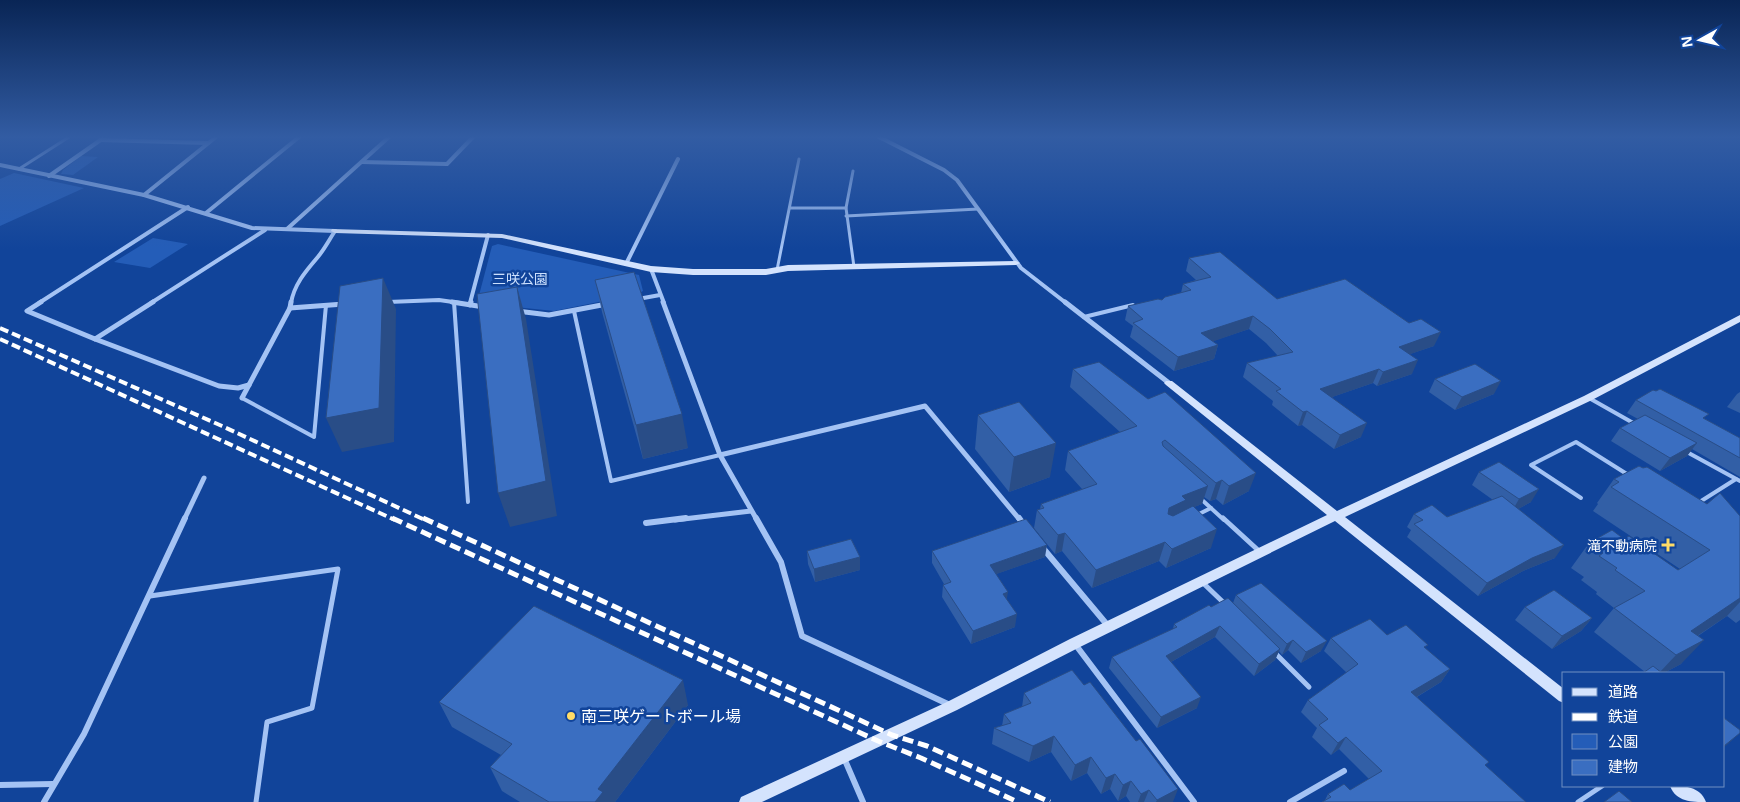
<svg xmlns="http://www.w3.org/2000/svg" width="1740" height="802" font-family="'Open Sans','Noto Sans JP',sans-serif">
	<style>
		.green { fill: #245db8 }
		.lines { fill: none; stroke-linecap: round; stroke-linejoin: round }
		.lane-far2 { stroke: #a4c3f4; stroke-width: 3 }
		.lane-far1 { stroke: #a4c3f4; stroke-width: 4 }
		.lane { stroke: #a4c3f4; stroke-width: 5 }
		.street-far2 { stroke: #a4c3f4; stroke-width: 4 }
		.street-far1 { stroke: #a4c3f4; stroke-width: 5 }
		.street { stroke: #a4c3f4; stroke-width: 6 }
		.secondary { fill: #d4e3fd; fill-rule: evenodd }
		.rail-far1 { stroke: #fff; stroke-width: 4; stroke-dasharray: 9 4; stroke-linecap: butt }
		.rail { stroke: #fff; stroke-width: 5; stroke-dasharray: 11 5; stroke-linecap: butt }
		.wall { fill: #325fa6 }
		.shaded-wall { fill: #294d87 }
		.building { fill: #3a6ec1; stroke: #294d87 }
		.poi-dot { fill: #ffdc67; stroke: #11449a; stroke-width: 2 }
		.labels { text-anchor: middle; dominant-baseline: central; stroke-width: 5; stroke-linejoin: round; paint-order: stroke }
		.park-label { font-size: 14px; fill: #cce0fe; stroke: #11449a }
		.poi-label { font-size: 14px; fill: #fff; stroke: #11449a; text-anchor: end }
		.near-poi-label { font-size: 16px; fill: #fff; stroke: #11449a; text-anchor: start }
	</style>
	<rect width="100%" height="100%" fill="#11449a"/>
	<g class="green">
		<path d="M81,156L98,157L73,175L61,174L63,170Z"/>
		<path d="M14,173L84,188L0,226V179Z"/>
		<path d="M153,238L188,244L150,268L114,262Z"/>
		<path d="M498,244L639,275L643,291L638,294L554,311L477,303L492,246Z"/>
	</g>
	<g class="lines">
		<g class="lane-far2">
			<path d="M19,169L69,137"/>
			<path d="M853,171L846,208L854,267"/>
			<path d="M790,208H846"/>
			<path d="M846,216L978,209"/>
			<path d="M777,270L799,159"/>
		</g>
		<g class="lane-far1">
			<path d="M454,302L468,502"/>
			<path d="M574,311L611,481L720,455"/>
			<path d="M1084,317L1133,305"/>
			<path d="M242,398L314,437L326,305"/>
			<path d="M1589,398L1635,424"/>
			<path d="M1685,451L1740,481"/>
			<path d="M1581,498L1531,465L1576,442L1630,476"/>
			<path d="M1201,499L1224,520"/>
			<path d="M1698,503L1736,479"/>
			<path d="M1197,515L1211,508"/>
		</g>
		<g class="lane">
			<path d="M1223,518L1259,551"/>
			<path d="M1202,582L1225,604"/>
			<path d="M150,596L338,569L312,708L267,722L256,802"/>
			<path d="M1275,653L1309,687"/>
			<path d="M1578,802L1602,786"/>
		</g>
		<g class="street-far2">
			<path d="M879,137L944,170L957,180L1021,268L1066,303"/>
			<path d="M100,140L208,143"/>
			<path d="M362,162L447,164L473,137"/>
			<path d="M0,165L144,195L252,228L335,231"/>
			<path d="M49,176L102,139"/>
			<path d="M144,195L216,137"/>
			<path d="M206,213L299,137"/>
			<path d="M287,229L389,137"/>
			<path d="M626,264L678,159"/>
			<path d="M651,269L664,303"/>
			<path d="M638,299L660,295"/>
			<path d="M388,302L439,300L460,303"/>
			<path d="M39,303L188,207"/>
			<path d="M151,303L265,230"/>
			<path d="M291,303C294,285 305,272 317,258C324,250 329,240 335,231"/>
			<path d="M470,303L488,235"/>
		</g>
		<g class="street-far1">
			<path d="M41,302L27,311L95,339L153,302"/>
			<path d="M452,302L484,307"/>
			<path d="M663,302L720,455L757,520"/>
			<path d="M1065,302L1169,383"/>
			<path d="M470,305L471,302"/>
			<path d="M290,308L344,304"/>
			<path d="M517,311L549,315L607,304"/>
			<path d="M95,339L219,386L238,388L249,385"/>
			<path d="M242,398L290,308L291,302"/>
			<path d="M720,455L925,406L1020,520"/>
			<path d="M184,520L204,478"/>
			<path d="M675,520L751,511"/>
		</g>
		<g class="street">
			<path d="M756,518L781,562L802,636L950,705"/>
			<path d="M1019,518L1024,525"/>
			<path d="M646,523L686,518"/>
			<path d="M1042,547L1109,627"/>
			<path d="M1075,644L1194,802"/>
			<path d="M844,758L863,802"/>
			<path d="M0,785L53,784"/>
			<path d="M44,802L84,734L185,518"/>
			<path d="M1290,802L1344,771"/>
		</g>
		<g class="secondary">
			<path d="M332,229L502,234L651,266L693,269H766L788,265L1016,261L1020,263L1016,265L788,271L766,275H693L651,272L502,238L335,233L331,231Z"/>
			<path d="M1740,315V322L1592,400L1345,517L1564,689V703L1559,701L1335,521L1080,647L957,710L762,802H739L741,797L947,702L1070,639L1327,515L1166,385L1164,383L1166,381H1172L1337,511L1584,396Z"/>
			<path d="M1670,786C1684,786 1700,786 1706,802C1692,802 1676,802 1670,786Z"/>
		</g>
		<g class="rail-far1">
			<path d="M0,328L222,426L425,520"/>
			<path d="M0,339L395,520"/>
		</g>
		<g class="rail">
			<path d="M392,518L878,741L921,758L1018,802"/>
			<path d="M423,518L892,735L927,746L1050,802"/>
		</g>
	</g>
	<g class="wall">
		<path d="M1189,258L1277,299L1434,346L1410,354L1412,374L1377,386L1373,383L1332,397L1361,437L1334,449L1302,425L1298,426L1272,405L1273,401L1243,377L1247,363L1278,356L1266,343L1249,329L1213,341L1218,345L1214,359L1174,371L1130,337L1133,326L1125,320L1128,306L1162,300L1181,293L1183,284L1196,280L1186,271Z"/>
		<path d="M595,280L688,448L643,459L602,312Z"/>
		<path d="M1073,369L1249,491L1223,505L1216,499L1210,501L1204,497L1202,504L1194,507L1211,548L1166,568L1159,561L1092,588L1062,551L1055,554L1034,528L1037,510L1040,509L1041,504L1082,489L1065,470L1068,451L1120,432L1070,387Z"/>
		<path d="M1435,379L1494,394L1455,410L1429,392Z"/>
		<path d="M1740,392V413L1727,407L1737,394Z"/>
		<path d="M1636,400L1705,419L1740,438V477L1692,449L1687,456L1660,471L1611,441L1620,428L1638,419L1627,413Z"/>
		<path d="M978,415L1050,477L1009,492L975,449Z"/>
		<path d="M1479,472L1531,502L1518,509L1555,558L1523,571L1478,596L1407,537L1411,530L1407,527L1414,514L1447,517L1493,500L1472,485Z"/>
		<path d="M1614,479L1707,504L1740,516V620L1736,623L1727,616L1698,636L1681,664L1664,673H1643L1645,672L1594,632L1614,608L1596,594L1597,592L1581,580L1584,577L1571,568L1589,543L1624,539L1678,570L1680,569L1593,511L1598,504L1597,503Z"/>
		<path d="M807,551L860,557V570L815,582L808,564Z"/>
		<path d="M932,551L1045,557L996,574L1015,627L971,644L942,597L943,585L944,584L932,563Z"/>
		<path d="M1236,595L1321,651L1301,663L1288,650L1282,655L1279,651L1275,660L1254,676L1215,637L1171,662L1197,708L1157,728L1109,668L1112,657L1173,629L1174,624L1211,607L1233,603Z"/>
		<path d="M1525,607L1592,618L1581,631L1552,649L1515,620Z"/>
		<path d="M1387,635L1426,649L1450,669L1441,682L1417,697L1486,766L1325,800L1328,794L1350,790L1369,779L1339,749L1331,755L1312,737L1317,728L1301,712L1308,700L1347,673L1324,651L1331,638Z"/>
		<path d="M1024,693L1173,802H1130L1126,796L1118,801L1110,789L1101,794L1087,773L1071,781L1051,752L1029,762L992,744L994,728L1002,726L1004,714L1022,707Z"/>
		<path d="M439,702L688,705L615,802H520L502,791L490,767L501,755L452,727Z"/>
	</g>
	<g class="shaded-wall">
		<path d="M383,278L396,309L394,442L342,452L326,418Z"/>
		<path d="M517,287L526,319L557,516L510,527L498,493Z"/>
		<path d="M1253,316L1249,329L1197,347L1201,333Z"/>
		<path d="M1441,332L1434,346L1393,360L1399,347Z"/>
		<path d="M1218,345L1214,359L1174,371L1178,357Z"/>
		<path d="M1418,360L1412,374L1377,386L1383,372Z"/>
		<path d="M1379,369L1373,383L1315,403L1320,389Z"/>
		<path d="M1501,381L1494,394L1455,410L1462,397Z"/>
		<path d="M1307,411L1302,425L1298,426L1303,412Z"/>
		<path d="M682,414L688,448L643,459L636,425Z"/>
		<path d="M1367,423L1361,437L1334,449L1340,435Z"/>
		<path d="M1056,443L1050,477L1009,492L1014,457Z"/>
		<path d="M1697,443L1687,456L1660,471L1670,458Z"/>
		<path d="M1256,473L1249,491L1223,505L1229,486Z"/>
		<path d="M1222,480L1216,499L1210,501L1216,483Z"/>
		<path d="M1208,486L1202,504L1182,512L1164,526L1169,508L1182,496Z"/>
		<path d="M1539,489L1531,502L1511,513L1519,499Z"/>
		<path d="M1217,529L1211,548L1166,568L1172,549Z"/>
		<path d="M1065,533L1062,551L1055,554L1058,535Z"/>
		<path d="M1165,542L1159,561L1092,588L1096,570Z"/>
		<path d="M1047,545L1045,557L988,577L990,565Z"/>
		<path d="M1564,545L1555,558L1523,571L1478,596L1487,583L1532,558Z"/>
		<path d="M860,557V570L815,582L814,569Z"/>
		<path d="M1008,592L1006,604L1003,594Z"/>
		<path d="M1740,598V602L1727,616L1673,652L1691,631Z"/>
		<path d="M1017,614L1015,627L971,644L973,631Z"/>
		<path d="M1592,618L1581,631L1552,649L1562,636Z"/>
		<path d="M1220,626L1215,637L1162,667L1166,656Z"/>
		<path d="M1293,640L1288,650L1282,655L1287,644Z"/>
		<path d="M1704,640L1681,664L1664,673H1659L1676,655Z"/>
		<path d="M1327,641L1321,651L1301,663L1306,652Z"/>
		<path d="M1280,649L1275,660L1254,676L1259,664Z"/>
		<path d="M1450,669L1441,682L1403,705L1411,692Z"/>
		<path d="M683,680L688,705L615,802H595L598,789Z"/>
		<path d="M1201,697L1197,708L1157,728L1161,717Z"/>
		<path d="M1740,733L1728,744L1724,747V746Z"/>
		<path d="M1054,736L1051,752L1029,762L1033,746Z"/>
		<path d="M1346,737L1339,749L1331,755L1338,743Z"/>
		<path d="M1091,757L1087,773L1071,781L1075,765Z"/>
		<path d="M1115,774L1110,789L1101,794L1106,778Z"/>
		<path d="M1131,781L1126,796L1118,801L1123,785Z"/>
		<path d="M1178,789L1173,802H1156L1157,800Z"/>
		<path d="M1149,790L1144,802H1138L1141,794Z"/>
	</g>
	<g class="building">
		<path d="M1220,252L1277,299L1345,279L1409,323L1421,319L1441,332L1399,347L1418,360L1383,372L1379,369L1320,389L1367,423L1340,435L1307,411L1303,412L1276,391L1281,389L1247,363L1293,352L1270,329L1253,316L1201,333L1218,345L1178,357L1133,323L1143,319L1128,306L1158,299L1162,300L1165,297L1191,290L1183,284L1211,277L1189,258Z"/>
		<path d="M634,272L682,414L636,425L595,280Z"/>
		<path d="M383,278L379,408L326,418L340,286Z"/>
		<path d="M517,287L546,481L498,493L477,294Z"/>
		<path d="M1099,362L1148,399L1165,392L1256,473L1229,486L1222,480L1216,483L1165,440L1162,442L1163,446L1208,486L1182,496L1186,500L1169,508L1168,514L1173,516L1193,506L1217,529L1172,549L1165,542L1096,570L1065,533L1058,535L1037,510L1044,508L1041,504L1097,484L1068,451L1137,426L1073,369Z"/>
		<path d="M1475,364L1501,381L1462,397L1435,379Z"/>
		<path d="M1660,389L1709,414L1703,418L1740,438V458L1636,400L1653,390L1656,391Z"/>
		<path d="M1019,402L1056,443L1014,457L978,415Z"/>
		<path d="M1645,415L1697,443L1670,458L1620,428Z"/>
		<path d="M1499,462L1539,489L1519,499L1479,472Z"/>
		<path d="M1639,466L1643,468L1647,467L1707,504L1720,493L1740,516V598L1691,631L1704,640L1676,655L1614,608L1645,591L1615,570L1617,568L1599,556L1603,553L1589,543L1612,530L1624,539L1629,536L1678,570L1710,550L1611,487L1619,482L1614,479Z"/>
		<path d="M1502,496L1564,545L1532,558L1487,583L1414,524L1423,520L1414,514L1432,505L1447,517Z"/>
		<path d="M1026,519L1047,545L990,565L1008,592L1003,594L1017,614L973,631L943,585L951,582L932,551Z"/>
		<path d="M851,539L860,557L814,569L807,551Z"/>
		<path d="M1261,583L1327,641L1306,652L1293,640L1287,644L1236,595Z"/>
		<path d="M1554,590L1592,618L1562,636L1525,607Z"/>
		<path d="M1228,598L1280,649L1259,664L1220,626L1166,656L1201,697L1161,717L1112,657L1177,627L1174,624L1209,605L1211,607Z"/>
		<path d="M534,606L683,680L598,789L603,792L595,802H549L490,767L512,744L439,702Z"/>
		<path d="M1370,619L1387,635L1406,625L1428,645L1424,647L1450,669L1411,692L1489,762L1485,765L1526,802H1322L1331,797L1328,794L1344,784L1350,790L1382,771L1346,737L1338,743L1319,725L1328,719L1308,700L1358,664L1331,638Z"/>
		<path d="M1653,666L1662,673H1643Z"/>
		<path d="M1072,670L1084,685L1090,682L1136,741L1140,739L1178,789L1157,800L1149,790L1141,794L1131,781L1123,785L1115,774L1106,778L1091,757L1075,765L1054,736L1033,746L994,728L1011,723L1004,714L1031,703L1024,693Z"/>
		<path d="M1724,718L1740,730V733L1724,746Z"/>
		<path d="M1619,791L1632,802H1604Z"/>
	</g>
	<linearGradient id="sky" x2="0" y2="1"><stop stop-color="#092555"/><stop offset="0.55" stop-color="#325ca3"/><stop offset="1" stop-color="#325ca3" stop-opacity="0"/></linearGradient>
	<rect width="1740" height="249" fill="url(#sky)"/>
	<g class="poi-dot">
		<path d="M1665.5 537.5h5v5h5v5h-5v5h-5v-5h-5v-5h5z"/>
		<circle cx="571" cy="716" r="5"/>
	</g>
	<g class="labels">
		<g class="park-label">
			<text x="520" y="278">三咲公園</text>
		</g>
		<g class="poi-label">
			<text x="1657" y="545">滝不動病院</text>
		</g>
		<g class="near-poi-label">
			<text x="581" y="716">南三咲ゲートボール場</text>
		</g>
	</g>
	<rect x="1562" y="672" width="162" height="115" fill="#11449a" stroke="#708fc2"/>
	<rect x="1572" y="688" width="25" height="8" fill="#d4e3fd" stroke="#708fc2"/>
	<text x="1608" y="697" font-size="15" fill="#ffffff">道路</text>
	<rect x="1572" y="713" width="25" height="8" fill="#ffffff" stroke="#708fc2"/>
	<text x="1608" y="722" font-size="15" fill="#ffffff">鉄道</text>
	<rect x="1572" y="734" width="25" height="15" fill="#245db8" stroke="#708fc2"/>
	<text x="1608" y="747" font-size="15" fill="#ffffff">公園</text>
	<rect x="1572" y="760" width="25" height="15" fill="#3a6ec1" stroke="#708fc2"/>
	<text x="1608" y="772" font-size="15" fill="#ffffff">建物</text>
	<g transform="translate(1700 40) rotate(262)" stroke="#11449a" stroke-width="4" paint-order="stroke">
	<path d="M0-4L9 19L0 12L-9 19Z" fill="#ffffff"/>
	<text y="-8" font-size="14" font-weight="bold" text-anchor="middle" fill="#ffffff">N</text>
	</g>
</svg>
